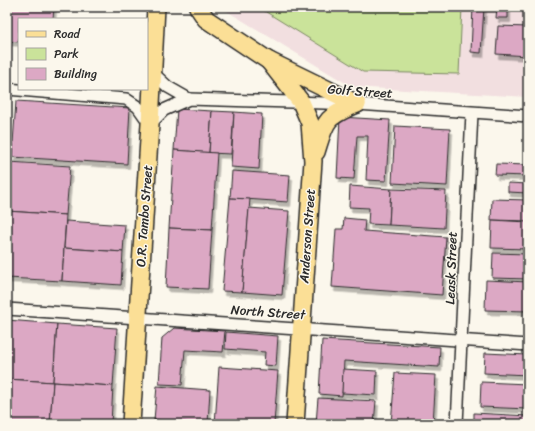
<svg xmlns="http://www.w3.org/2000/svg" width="535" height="431" font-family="Sriracha,sans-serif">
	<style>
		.built { fill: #f2dfe0 }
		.green { fill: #cae39a; stroke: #7a8762 }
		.building { fill: #dca8c4; stroke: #2b2b2b; filter: url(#shadow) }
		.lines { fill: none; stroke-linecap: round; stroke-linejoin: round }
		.minor-casing { stroke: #2b2b2b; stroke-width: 14 }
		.primary-casing { stroke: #2b2b2b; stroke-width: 20 }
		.minor { stroke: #fbf7ec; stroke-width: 11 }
		.primary { stroke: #fbdf96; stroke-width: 17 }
		.labels { text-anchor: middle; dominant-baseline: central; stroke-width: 3; stroke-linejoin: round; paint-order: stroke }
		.street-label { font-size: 13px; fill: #2b2b2b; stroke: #fbf7ec }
	</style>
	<defs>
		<filter id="shadow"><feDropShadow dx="2.5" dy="4.5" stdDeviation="0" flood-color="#0004"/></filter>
	</defs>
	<rect width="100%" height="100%" fill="#fbf7ec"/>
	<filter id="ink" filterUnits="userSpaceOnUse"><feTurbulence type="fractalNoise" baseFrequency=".025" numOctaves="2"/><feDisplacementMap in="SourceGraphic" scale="8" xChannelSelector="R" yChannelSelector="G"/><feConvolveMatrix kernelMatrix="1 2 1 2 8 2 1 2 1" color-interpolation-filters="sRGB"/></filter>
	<g filter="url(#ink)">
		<path class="built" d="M220,7H528V97L352,87Z"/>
		<path class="green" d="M258,7H462L459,74L363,72Z"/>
		<g class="building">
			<path d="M7,7H54L53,19H19V42L7,41V43Z"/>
			<path d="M473,7H484L481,53L471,52Z"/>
			<path d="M497,7H508V18H496Z"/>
			<path d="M498,26L528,27V56L496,54Z"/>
			<path d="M16,101L130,108L127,164L12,157Z"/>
			<path d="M177,109L212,111L209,153L174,150Z"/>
			<path d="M212,111L234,112L231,154L209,153Z"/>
			<path d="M234,112L262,114L259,169L231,167Z"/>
			<path d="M340,117L390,120L386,181L366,180L368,136H357L354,179L337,178Z"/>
			<path d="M395,126L450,129L447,186L392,183Z"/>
			<path d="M174,150L217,153L212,230L169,228Z"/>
			<path d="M9,162L70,166L66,215L7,211Z"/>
			<path d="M496,164L528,165V176L495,175Z"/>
			<path d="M232,171L290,175L288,202L230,198Z"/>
			<path d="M508,183L528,184V193L508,192Z"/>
			<path d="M350,186L391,189L389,225L368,224L369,208L349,207Z"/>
			<path d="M391,189L446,191L444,228L389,225Z"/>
			<path d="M230,198L250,199L242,292L222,291Z"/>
			<path d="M492,199L528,200V221L491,220Z"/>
			<path d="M249,208L289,211L282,295L242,292Z"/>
			<path d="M7,211L66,215L62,281L7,278Z"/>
			<path d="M344,218L365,220L364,231L446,237L442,295L332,287L336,229H343Z"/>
			<path d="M492,220L528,222V249L491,248Z"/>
			<path d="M66,221L125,225L123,252L64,248Z"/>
			<path d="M169,228L212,230L208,289L166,287Z"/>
			<path d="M64,248L123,252L121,285L62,281Z"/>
			<path d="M493,253L528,254V279L492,278Z"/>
			<path d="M486,280L528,282V311L485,310Z"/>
			<path d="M7,320L57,324L53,382L7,379Z"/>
			<path d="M57,324L117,328L113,386L53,382Z"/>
			<path d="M174,328L225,331L223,352L185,350L182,385L159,384L162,338Z"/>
			<path d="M226,332L278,336L276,366L264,365L265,352L225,349Z"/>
			<path d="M322,340L440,347L439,367L344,361L342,396L319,394Z"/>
			<path d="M485,353L528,355V375L484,373Z"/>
			<path d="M219,367L278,371L274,424H215Z"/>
			<path d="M343,369L377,371L376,395L342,393Z"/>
			<path d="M395,373L436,375L433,424H391Z"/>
			<path d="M7,379L53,382L50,424H7Z"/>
			<path d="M53,382L113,386L111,424H50Z"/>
			<path d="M481,382L528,384V409L480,407Z"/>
			<path d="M157,386L210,390L208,424L154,420Z"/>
			<path d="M318,398L376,401L374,424H316Z"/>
			<path d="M474,413L528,416V424H474Z"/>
			<path d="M154,420L208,424H211H154Z"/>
		</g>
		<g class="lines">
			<defs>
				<g id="minor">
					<path d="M153,73L168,87L189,99"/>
					<path d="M7,89L126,99L138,107L150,124L164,110L189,99L357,104L528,116"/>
					<path d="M7,309L528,345"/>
					<path d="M457,424L472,113"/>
				</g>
				<g id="primary">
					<path d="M198,7L206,19L269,61L357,104"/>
					<path d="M269,61L301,102L310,123L313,161L295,424"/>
					<path d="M316,152C326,120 324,118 357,104"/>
					<path d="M131,424L150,124L156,7"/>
				</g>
			</defs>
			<use href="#minor" class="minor-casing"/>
			<use href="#primary" class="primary-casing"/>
			<use href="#minor" class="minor"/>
			<use href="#primary" class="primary"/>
		</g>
	</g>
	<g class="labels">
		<g class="street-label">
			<text transform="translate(360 91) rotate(4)">Golf Street</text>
			<text transform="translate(144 216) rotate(-86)">O.R. Tambo Street</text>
			<text transform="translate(307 236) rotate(-86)">Anderson Street</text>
			<text transform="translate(451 268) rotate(-88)">Leask Street</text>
			<text transform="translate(268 312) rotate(4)">North Street</text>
		</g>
	</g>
	<rect width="535" height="431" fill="none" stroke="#fbf7ec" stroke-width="24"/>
	<rect x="12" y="12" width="511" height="407" fill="none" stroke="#2b2b2b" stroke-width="1.5" filter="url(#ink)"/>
	<rect x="18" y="18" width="130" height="72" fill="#fbf7ec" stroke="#a8a59f"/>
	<rect x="26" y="31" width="20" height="6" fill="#fbdf96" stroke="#a8a59f"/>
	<text x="54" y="38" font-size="12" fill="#2b2b2b">Road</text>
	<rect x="26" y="48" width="20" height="12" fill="#cae39a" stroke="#a8a59f"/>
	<text x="54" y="58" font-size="12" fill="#2b2b2b">Park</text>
	<rect x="26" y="68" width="20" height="12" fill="#dca8c4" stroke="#a8a59f"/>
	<text x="54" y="78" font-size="12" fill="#2b2b2b">Building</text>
</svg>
